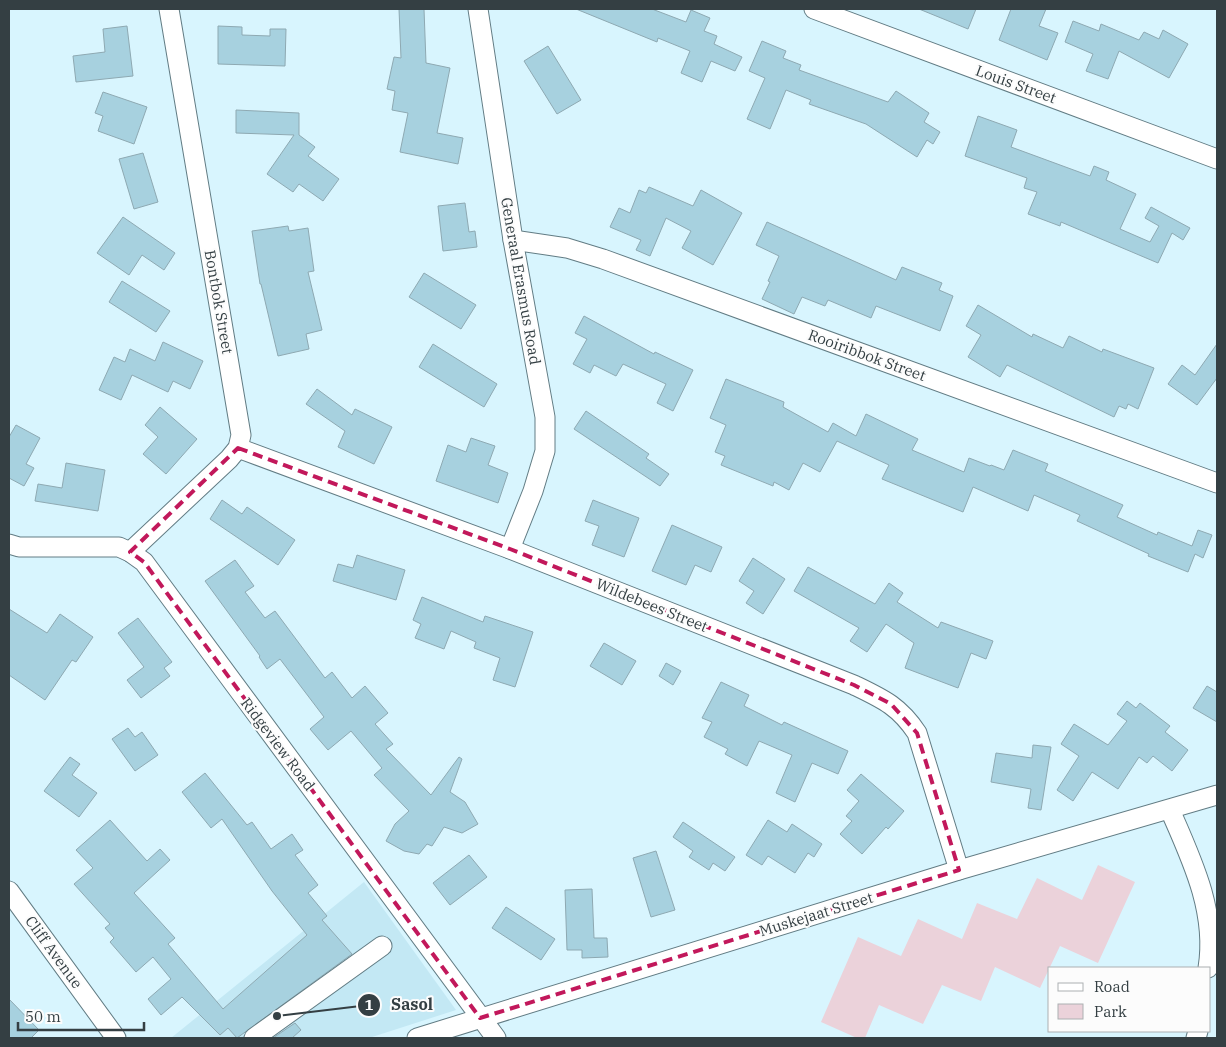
<svg xmlns="http://www.w3.org/2000/svg" width="1226" height="1047" font-family="'IBM Plex Serif',serif">
	<style>
		.built { fill: #c3e8f4 }
		.green { fill: #ebd2da }
		.building { fill: #a7d1df; stroke: #8ea9b2 }
		.lines { fill: none; stroke-linecap: round; stroke-linejoin: round }
		.minor-casing { stroke: #627c84; stroke-width: 21 }
		.minor { stroke: #fff; stroke-width: 19 }
		.marked { fill: none; stroke: #c2185b; stroke-width: 4; stroke-dasharray: 10 6; stroke-linejoin: round }
		.labels { text-anchor: middle; dominant-baseline: central; stroke-width: 4; stroke-linejoin: round; paint-order: stroke }
		.street-label { font-size: 15px; fill: #343f43; stroke: #fcfcfc }
		.leader { fill: none; stroke: #343f43; stroke-width: 2 }
		.callout-dot { fill: #343f43; stroke: #fcfcfc; stroke-width: 2 }
		.mark-label { font-size: 15px; text-anchor: middle; font-weight: bold; fill: #fff }
		.callout-label { font-size: 16px; text-anchor: middle; font-weight: bold; fill: #343f43; stroke: #fcfcfc; stroke-width: 4; stroke-linejoin: round; paint-order: stroke }
	</style>
	<rect width="100%" height="100%" fill="#d8f5fe"/>
	<path class="built" d="M364,882L456,1010L369,1038H171Z"/>
	<path class="green" d="M1098,865L1135,882L1098,963L1060,946L1040,988L995,967L981,1001L942,985L923,1024L879,1005L865,1038H857L821,1022L858,937L901,956L918,919L962,939L977,903L1017,919L1037,878L1082,900Z"/>
	<g class="building">
		<path d="M399,9H424L426,63L450,68L437,133L463,138L458,164L400,152L408,113L392,110L395,91L387,89L394,57L401,58Z"/>
		<path d="M576,9H652L686,22L691,10L710,18L704,31L717,36L714,44L742,57L735,71L711,61L702,82L681,73L690,51L658,38L657,42Z"/>
		<path d="M919,9H976L968,29Z"/>
		<path d="M1011,9H1046L1039,26L1058,33L1047,60L999,40Z"/>
		<path d="M1073,21L1099,31L1101,24L1139,40L1144,32L1159,39L1163,30L1188,44L1169,78L1119,51L1108,79L1086,71L1093,54L1065,42Z"/>
		<path d="M127,26L133,76L76,82L73,56L105,52L103,29Z"/>
		<path d="M218,26L242,27V35L270,36V29H286L285,66L218,64Z"/>
		<path d="M762,41L786,51L783,58L801,65L799,70L888,102L896,91L929,113L924,122L940,132L933,144L927,140L917,157L866,124L809,104L811,100L786,90L770,129L747,119L765,78L749,71Z"/>
		<path d="M548,46L581,100L557,114L524,61Z"/>
		<path d="M103,92L147,107L134,144L98,131L103,116L95,113Z"/>
		<path d="M236,110L299,113V135L315,147L308,156L339,179L323,201L299,184L293,192L267,174L294,135L236,133Z"/>
		<path d="M978,116L1017,130L1011,147L1090,176L1094,166L1109,172L1106,180L1136,194L1120,229L1150,242L1159,226L1145,218L1151,207L1190,228L1183,240L1172,233L1158,263L1061,222L1060,226L1028,214L1037,192L1024,188L1027,178L965,156Z"/>
		<path d="M143,153L158,202L134,209L119,159Z"/>
		<path d="M649,187L693,206L701,190L742,213L713,265L682,248L691,231L666,218L650,256L636,250L641,240L610,227L619,208L630,213L639,190L646,193Z"/>
		<path d="M465,203L469,232L475,231L477,247L443,251L438,206Z"/>
		<path d="M123,217L175,253L164,270L142,255L129,275L97,253Z"/>
		<path d="M767,222L896,280L902,267L942,283L939,290L953,296L940,331L876,306L871,318L828,300L825,306L802,297L794,314L762,299L770,282L768,281L779,256L756,245Z"/>
		<path d="M288,226L289,231L308,228L314,271L308,272L322,330L306,334L309,349L278,356L261,284H260L252,231Z"/>
		<path d="M424,273L476,305L461,329L409,297Z"/>
		<path d="M122,281L170,311L156,332L109,302Z"/>
		<path d="M978,305L1032,337L1033,334L1063,348L1069,336L1102,352L1103,349L1154,368L1138,409L1128,404L1126,409L1119,406L1114,417L1007,365L1000,377L968,357L981,335L966,326Z"/>
		<path d="M584,316L654,354L655,352L693,370L673,411L657,403L666,384L623,364L616,376L594,365L590,373L573,364L587,339L575,333Z"/>
		<path d="M163,342L203,361L190,389L173,381L168,392L132,375L121,400L99,390L114,357L125,362L130,349L155,361Z"/>
		<path d="M433,344L497,384L484,407L419,367Z"/>
		<path d="M1217,344V378L1197,405L1168,384L1182,365L1195,375Z"/>
		<path d="M726,379L784,402L783,407L828,432L833,423L856,436L866,414L918,439L912,450L964,472L969,458L990,466L991,465L1004,470L1013,450L1048,464L1045,471L1123,505L1117,517L1157,535L1158,532L1192,546L1198,530L1212,535L1203,558L1195,554L1188,572L1148,556L1149,554L1077,521L1080,515L1034,495L1028,511L973,487L963,512L882,479L889,465L837,441L820,472L803,463L789,490L774,482L773,486L721,465L725,456L715,452L726,425L710,418Z"/>
		<path d="M317,389L352,415L355,409L392,427L374,464L338,447L345,431L306,404Z"/>
		<path d="M160,407L197,439L166,474L143,454L158,437L145,425Z"/>
		<path d="M586,411L649,454L646,458L669,474L660,486L574,429Z"/>
		<path d="M16,425L40,438L26,464L34,468L24,486L9,478V437Z"/>
		<path d="M471,438L495,446L488,465L508,473L498,503L436,481L448,445L466,452Z"/>
		<path d="M66,463L105,470L98,511L35,501L38,484L62,488Z"/>
		<path d="M222,500L242,514L247,507L295,540L278,565L210,519Z"/>
		<path d="M593,500L639,518L624,557L592,545L599,526L585,521Z"/>
		<path d="M672,525L722,547L711,572L695,565L686,585L652,571Z"/>
		<path d="M357,555L405,570L396,600L333,581L338,564L353,568Z"/>
		<path d="M753,558L785,579L763,614L746,603L754,591L739,581Z"/>
		<path d="M235,560L254,586L245,592L265,618L275,611L325,678L332,672L352,698L365,686L388,713L375,724L393,744L386,749L431,795L459,757L462,759L450,792L465,802L478,824L462,833L444,827L432,846L427,844L419,854L404,851L386,841L395,824L409,811L374,775L382,768L351,731L328,750L310,729L324,717L280,659L267,669L259,657L260,656L205,581Z"/>
		<path d="M808,567L875,604L889,583L903,593L897,602L938,628L941,622L993,641L986,659L971,653L958,688L905,668L914,643L886,624L867,652L850,641L859,628L794,591Z"/>
		<path d="M422,597L483,622L485,616L533,632L515,687L493,680L500,658L474,648L476,642L451,631L444,649L415,638L421,624L413,620Z"/>
		<path d="M9,609L47,633L60,614L93,637L76,662L72,660L45,700L9,675Z"/>
		<path d="M138,618L172,662L164,668L170,676L141,698L127,680L144,667L118,633Z"/>
		<path d="M604,643L636,661L622,685L590,666Z"/>
		<path d="M666,663L681,671L673,685L659,676Z"/>
		<path d="M721,682L749,695L744,706L782,725L784,722L848,751L838,774L812,763L795,802L776,793L792,755L759,741L747,766L725,754L728,749L704,737L712,722L702,718Z"/>
		<path d="M1207,686L1217,692V722L1193,708Z"/>
		<path d="M1127,701L1136,708L1140,703L1170,726L1165,732L1188,750L1172,771L1153,756L1147,763L1139,757L1118,789L1092,772L1073,801L1057,790L1079,756L1061,744L1074,724L1108,745L1127,721L1117,714Z"/>
		<path d="M128,728L135,737L142,732L158,755L135,771L112,739Z"/>
		<path d="M1033,745L1051,747L1041,810L1028,808L1031,789L991,782L996,753L1032,758Z"/>
		<path d="M70,757L80,764L72,775L97,793L79,817L44,791Z"/>
		<path d="M205,773L247,825L252,822L271,849L292,834L303,850L295,855L318,885L308,893L327,916L322,920L352,954L237,1038L228,1028L220,1035L182,997L161,1015L148,999L171,979L153,957L136,972L110,942L114,938L105,928L110,924L74,884L93,868L76,850L110,820L147,861L160,849L170,860L134,893L175,938L168,944L223,1009L307,935L272,891L222,819L211,828L182,792Z"/>
		<path d="M861,774L904,811L888,829L886,827L862,854L840,834L852,821L846,816L859,801L847,790Z"/>
		<path d="M768,820L787,832L792,824L822,844L814,857L808,853L795,873L768,856L762,865L746,855Z"/>
		<path d="M683,822L735,857L725,871L713,863L709,870L689,857L693,851L673,837Z"/>
		<path d="M656,851L675,910L651,917L633,858Z"/>
		<path d="M469,855L487,877L450,905L433,883Z"/>
		<path d="M592,889L594,938H607L608,957L582,958V950H567L565,890Z"/>
		<path d="M506,907L555,939L541,960L492,928Z"/>
		<path d="M9,999L39,1030L31,1038H9Z"/>
		<path d="M295,1023L301,1030L292,1038H273Z"/>
	</g>
	<g class="lines">
		<defs>
			<g id="minor">
				<path d="M478,9L513,240L545,417V451L533,491L510,549"/>
				<path d="M814,9L1217,159"/>
				<path d="M513,240L567,248L603,259L1217,483"/>
				<path d="M238,448L510,549L854,685C883,699 899,706 917,733L959,870"/>
				<path d="M9,544L19,547H119L130,552L144,562L496,1038"/>
				<path d="M130,552L229,459L238,448L241,435L169,9"/>
				<path d="M1170,810C1192,860 1217,912 1208,968"/>
				<path d="M9,891L116,1038"/>
				<path d="M254,1038L382,946"/>
				<path d="M417,1038L959,870L1217,795"/>
				<path d="M1196,1038L1198,1031"/>
			</g>
		</defs>
		<use href="#minor" class="minor-casing"/>
		<use href="#minor" class="minor"/>
	</g>
	<path class="marked" d="M238,448L510,549L854,685L891,704L917,733L959,870L480,1018L144,562L130,552Z"/>
	<g class="labels">
		<g class="street-label">
			<text transform="translate(1016 84) rotate(20)">Louis Street</text>
			<text transform="translate(521 281) rotate(80)">Generaal Erasmus Road</text>
			<text transform="translate(219 302) rotate(80)">Bontbok Street</text>
			<text transform="translate(867 355) rotate(20)">Rooiribbok Street</text>
			<text transform="translate(652 605) rotate(22)">Wildebees Street</text>
			<text transform="translate(278 744) rotate(53)">Ridgeview Road</text>
			<text transform="translate(816 914) rotate(-17)">Muskejaat Street</text>
			<text transform="translate(54 952) rotate(54)">Cliff Avenue</text>
		</g>
	</g>
	<path class="leader" d="M277 1016L369 1005"/>
	<g class="callout-dot">
		<circle cx="277" cy="1016" r="5"/>
		<circle cx="369" cy="1005" r="12"/>
	</g>
	<g class="mark-label">
		<text x="369" y="1010">1</text>
	</g>
	<g class="callout-label">
		<text x="412" y="1010">Sasol</text>
	</g>
	<rect width="1226" height="1047" fill="none" stroke="#343f43" stroke-width="20"/>
	<rect x="1048" y="967" width="162" height="65" fill="#fcfcfc" stroke="#acb0b2"/>
	<rect x="1058" y="983" width="25" height="8" fill="#ffffff" stroke="#acb0b2"/>
	<text x="1094" y="992" font-size="15" fill="#343f43">Road</text>
	<rect x="1058" y="1004" width="25" height="15" fill="#ebd2da" stroke="#acb0b2"/>
	<text x="1094" y="1017" font-size="15" fill="#343f43">Park</text>
	<path d="M18 1022v8h126v-8" fill="none" stroke="#343f43" stroke-width="2.5"/>
	<text x="25" y="1022" font-size="15" fill="#343f43" stroke="#fcfcfc" stroke-width="4" paint-order="stroke">50 m</text>
</svg>
